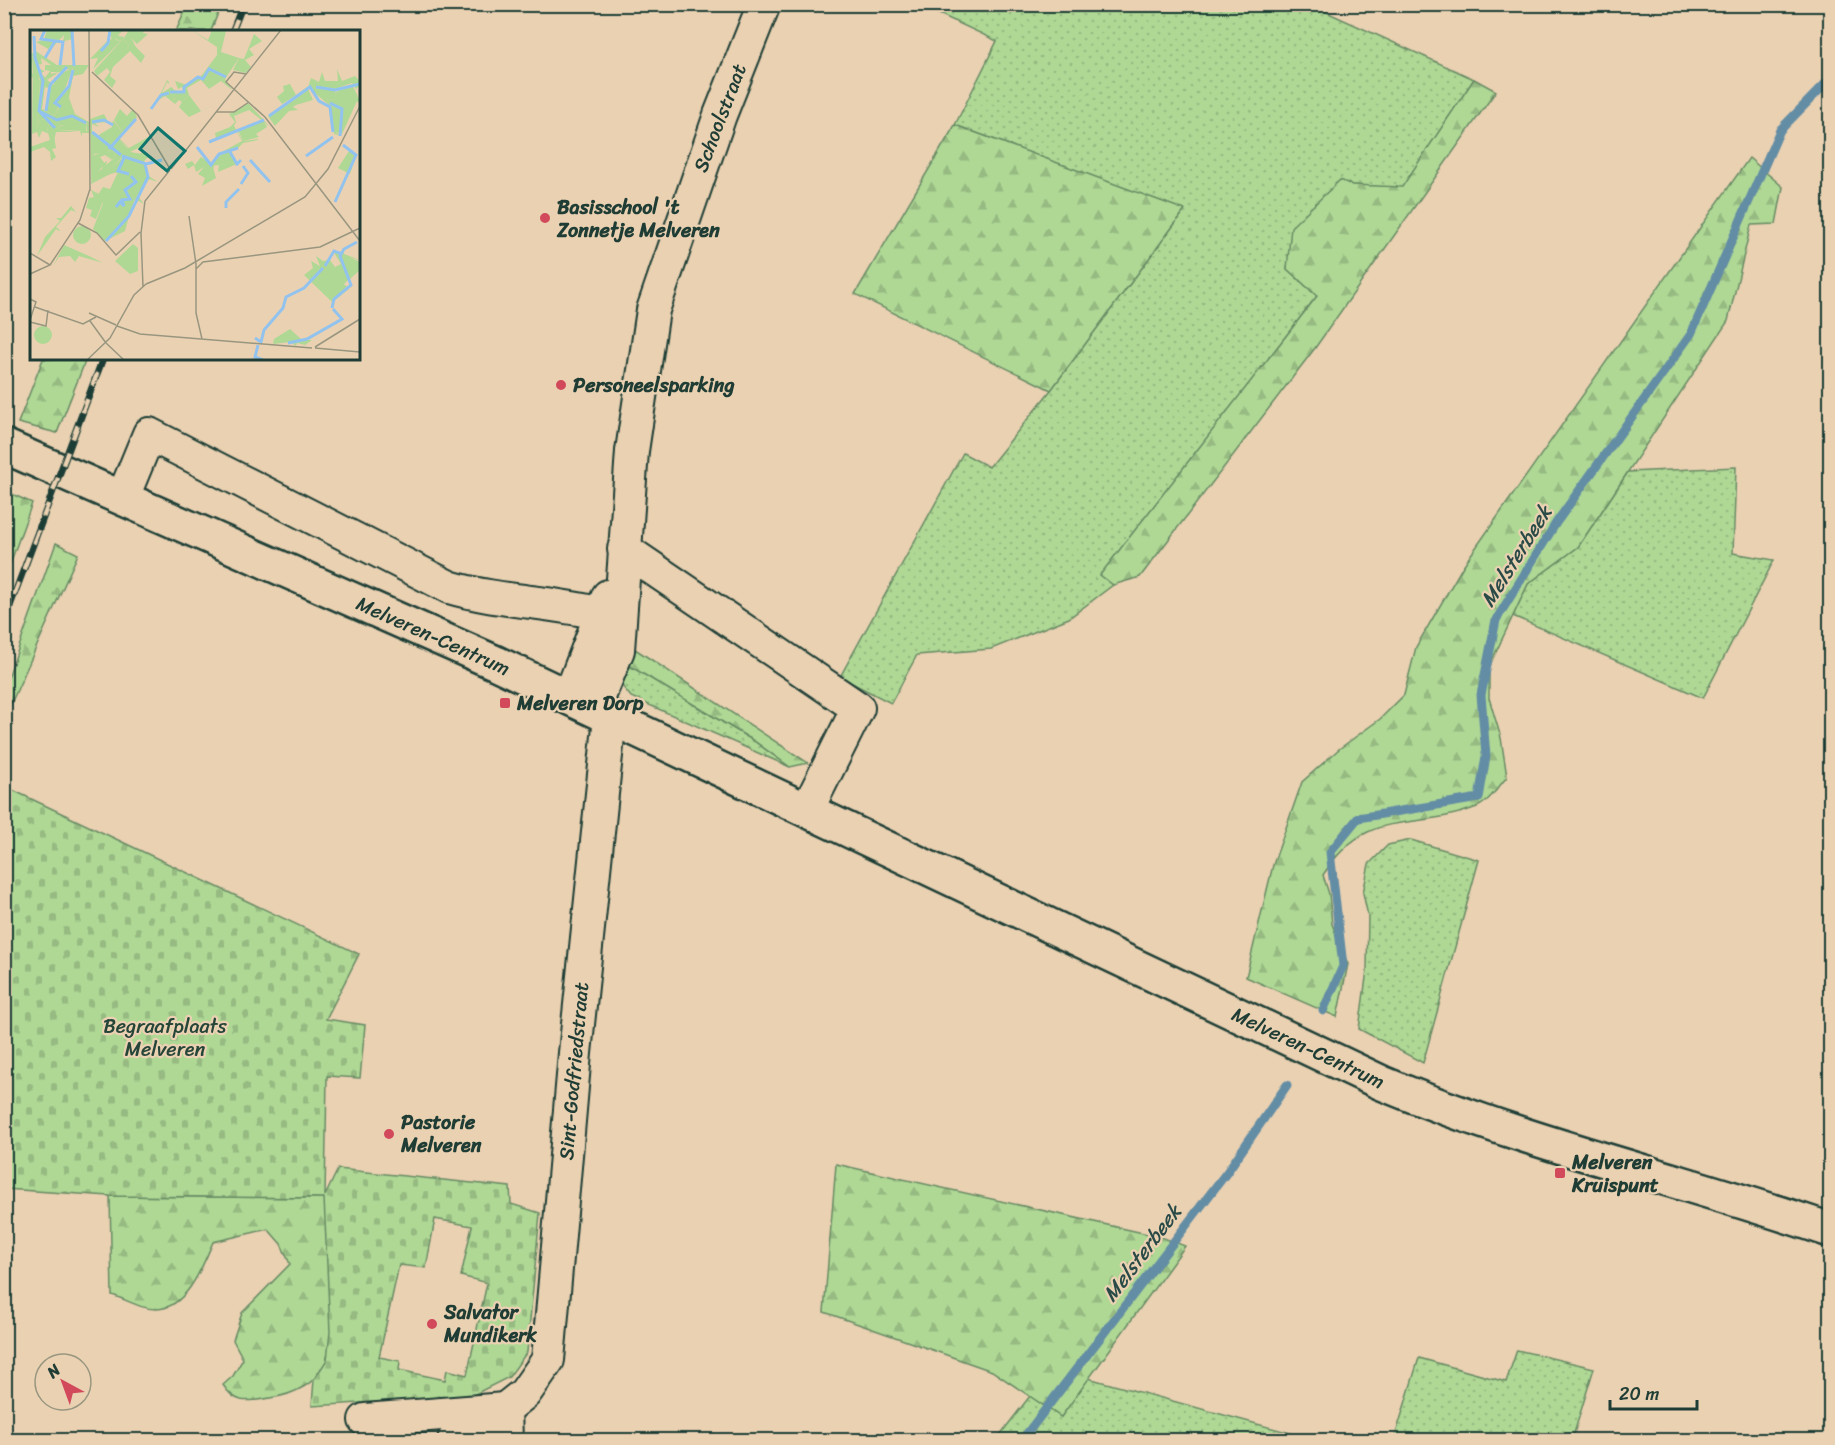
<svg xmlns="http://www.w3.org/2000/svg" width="1835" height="1445" font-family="Sriracha,sans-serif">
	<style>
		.grass { fill: url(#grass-dots); stroke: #678a64; stroke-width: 1.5 }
		.forest { fill: url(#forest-firs); stroke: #678a64; stroke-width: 1.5 }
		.cemetery { fill: url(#cemetery-stones); stroke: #678a64; stroke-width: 1.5; fill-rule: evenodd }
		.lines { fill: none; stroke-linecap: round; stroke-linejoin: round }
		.stream { stroke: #648da4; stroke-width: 9 }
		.street-casing { stroke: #1f3d34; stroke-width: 36 }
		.secondary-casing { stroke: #1f3d34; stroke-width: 38 }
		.street { stroke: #ead1b2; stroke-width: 32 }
		.secondary { stroke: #ead1b2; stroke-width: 33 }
		.rail-casing { stroke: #1f3d34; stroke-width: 7 }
		.rail { stroke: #ead1b2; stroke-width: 4.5; stroke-dasharray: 14; stroke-linecap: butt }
		.poi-dot { fill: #d1495b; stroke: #ead1b2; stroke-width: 2 }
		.labels { text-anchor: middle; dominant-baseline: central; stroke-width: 4.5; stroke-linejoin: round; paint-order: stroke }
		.street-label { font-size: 20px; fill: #1f3d34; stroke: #ead1b2 }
		.poi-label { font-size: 20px; font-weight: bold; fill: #1f3d34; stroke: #ead1b2; text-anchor: start }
		.park-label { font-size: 20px; fill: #264539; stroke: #ead1b2 }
		.water-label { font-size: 21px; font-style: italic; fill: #2a4a47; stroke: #ead1b2 }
		.inset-river { fill: none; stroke: #92c3ee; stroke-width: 3 }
		.inset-road { fill: none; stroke: #999680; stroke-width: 1.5 }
		.view { fill: #0f766e; fill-opacity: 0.15; stroke: #0f766e; stroke-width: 3 }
		.inset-edge { fill: none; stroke: #1f3d34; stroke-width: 3 }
	</style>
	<defs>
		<pattern id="grass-dots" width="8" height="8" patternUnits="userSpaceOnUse" patternTransform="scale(1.5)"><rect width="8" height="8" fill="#afd895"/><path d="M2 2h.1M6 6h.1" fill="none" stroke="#96ba81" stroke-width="1.8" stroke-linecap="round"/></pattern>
		<pattern id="forest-firs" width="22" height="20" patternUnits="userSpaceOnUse" patternTransform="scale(1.5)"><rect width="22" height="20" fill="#afd895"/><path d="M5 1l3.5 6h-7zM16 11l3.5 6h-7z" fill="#96ba81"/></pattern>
		<pattern id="cemetery-stones" width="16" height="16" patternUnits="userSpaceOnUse" patternTransform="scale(1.5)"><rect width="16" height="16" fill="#afd895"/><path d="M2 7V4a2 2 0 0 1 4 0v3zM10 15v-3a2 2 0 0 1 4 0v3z" fill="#96ba81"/></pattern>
	</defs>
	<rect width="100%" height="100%" fill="#ead1b2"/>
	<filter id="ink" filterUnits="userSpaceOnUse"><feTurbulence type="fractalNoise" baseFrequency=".0167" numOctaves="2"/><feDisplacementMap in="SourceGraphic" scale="12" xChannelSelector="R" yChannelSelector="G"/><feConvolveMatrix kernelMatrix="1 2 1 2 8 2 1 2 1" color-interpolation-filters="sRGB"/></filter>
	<g filter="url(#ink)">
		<g class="grass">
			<path d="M920,5H1311L1474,79L1402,188L1352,185L1287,269L1317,296L1101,574L1113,585L1069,618L991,649L917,655L891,703L840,677L963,453L989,467L1051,390L1185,210L955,125L997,41Z"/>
			<path d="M1736,467L1733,553L1774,560L1703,698L1513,616L1528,584L1578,547L1628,472Z"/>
			<path d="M625,663L754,741L790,767L631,697L619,682Z"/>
			<path d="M1411,840L1479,860L1423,1063L1359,1029L1367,970L1368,916L1363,893L1369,864L1388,845Z"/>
			<path d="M1517,1350L1594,1368L1572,1440H1394L1419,1358L1506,1382Z"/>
			<path d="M1088,1378L1316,1440H996L1030,1396L1061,1417Z"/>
		</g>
		<g class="forest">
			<path d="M188,5H221L211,31H176Z"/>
			<path d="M1474,79L1496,91L1315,348L1140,577L1113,585L1100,575L1317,296L1287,269L1291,227L1340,180L1352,185L1402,187Z"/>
			<path d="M955,125L1185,210L1051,390L855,294Z"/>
			<path d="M1749,158L1783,187L1776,224L1751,225L1728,321L1578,547L1528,584L1489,667V698L1501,738L1507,777C1499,786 1488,803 1477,807C1413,833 1368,804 1323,875L1329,894L1332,924L1348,964L1337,1017L1246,977L1273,865L1302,782L1339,749L1380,719L1404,695L1416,647L1463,566Z"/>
			<path d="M43,359H86L57,433L18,423Z"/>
			<path d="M5,491L32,503L5,578Z"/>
			<path d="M56,543L78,554L5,717V686Z"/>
			<path d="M629,645L808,763L790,767L754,741L625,663Z"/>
			<path d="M836,1164L1161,1237L1185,1246L1061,1417L992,1371L824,1312Z"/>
			<path d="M110,1196L325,1198C327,1241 338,1318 327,1358C320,1383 293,1395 270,1398C248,1401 237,1406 223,1385L233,1376L243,1359L233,1340L242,1313L290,1264L281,1244L268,1229L213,1242C203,1265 187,1308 157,1309C143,1310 125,1299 112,1295Z"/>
		</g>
		<path class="cemetery" d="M4,786L359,954L326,1019L365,1025L360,1078L327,1076L325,1196L338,1169L510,1187L511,1204L540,1213L527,1352L509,1377L471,1396L312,1406L314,1379L327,1360L330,1332L324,1198L110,1196L5,1189ZM435,1219L472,1226L461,1276L487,1283L467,1375L447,1370L445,1380L399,1370L400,1361L379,1357L399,1265L426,1268Z"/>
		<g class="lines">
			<g class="stream">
				<path d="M1323,1011L1343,966L1330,852L1358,818L1479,798L1486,756L1481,695L1496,620L1556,523L1691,334L1780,130L1830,79"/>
				<path d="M1022,1440L1227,1172L1287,1085"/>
			</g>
			<defs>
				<g id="street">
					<path d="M123,497L149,434L449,587C499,602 551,601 601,614"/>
					<path d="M624,549L858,708L807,810"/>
					<path d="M569,698L608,596"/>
					<path d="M594,709L618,650L632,451L653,310L720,115L764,4"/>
					<path d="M365,1420L505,1409L506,1440"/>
					<path d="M454,1440L505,1409L525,1393L548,1360L575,1053L610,717"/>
				</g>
				<path id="secondary" d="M4,446L496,663L1382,1083C1527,1144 1682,1179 1830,1230"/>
			</defs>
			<use href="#street" class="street-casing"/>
			<use href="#secondary" class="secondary-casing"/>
			<use href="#street" class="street"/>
			<use href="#secondary" class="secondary"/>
			<defs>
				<g id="rail">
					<path d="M232,32L243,4"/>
					<path d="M4,622L103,358"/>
				</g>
			</defs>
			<use href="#rail" class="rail-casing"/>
			<use href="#rail" class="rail"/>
		</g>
	</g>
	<g class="poi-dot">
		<circle cx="545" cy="218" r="6"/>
		<circle cx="561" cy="385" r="6"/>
		<rect x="499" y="697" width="12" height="12" rx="3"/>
		<circle cx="389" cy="1134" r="6"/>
		<rect x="1554" y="1167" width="12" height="12" rx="3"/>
		<circle cx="432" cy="1324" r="6"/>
	</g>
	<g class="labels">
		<g class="street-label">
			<text transform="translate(720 118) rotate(-69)">Schoolstraat</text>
			<text transform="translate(433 636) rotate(24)">Melveren-Centrum</text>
			<text transform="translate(1308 1048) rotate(25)">Melveren-Centrum</text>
			<text transform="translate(574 1071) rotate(-85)">Sint-Godfriedstraat</text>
		</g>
		<g class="poi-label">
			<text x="557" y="207">Basisschool 't<tspan x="557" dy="23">Zonnetje Melveren</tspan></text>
			<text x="573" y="385">Personeelsparking</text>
			<text x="517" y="703">Melveren Dorp</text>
			<text x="401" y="1122">Pastorie<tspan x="401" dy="23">Melveren</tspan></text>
			<text x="1572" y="1162">Melveren<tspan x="1572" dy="23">Kruispunt</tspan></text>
			<text x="444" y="1312">Salvator<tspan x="444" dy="23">Mundikerk</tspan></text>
		</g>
		<g class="park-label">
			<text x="165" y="1026">Begraafplaats<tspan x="165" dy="23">Melveren</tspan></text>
		</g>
		<g class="water-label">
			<text transform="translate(1516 556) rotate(-58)">Melsterbeek</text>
			<text transform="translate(1142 1253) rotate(-53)">Melsterbeek</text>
		</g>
	</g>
	<g transform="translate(30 30)">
		<rect width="330" height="330" fill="#ead1b2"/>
		<path d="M17,0H26L21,10L26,0H42L43,9L34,11L32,19L34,5L20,20L6,12L14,10ZM80,0H94L88,5L93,8L89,11L85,8L88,12L78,24L72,20L82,12ZM99,0H114L113,3L118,4L107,14L102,9L99,13L94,8ZM224,4L232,11L219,19L224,25L215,30L221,37L216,43L203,40L209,28L214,29ZM93,9L99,15L96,19L105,16L115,26L111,33L100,21L83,37L80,46L86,51L82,58L74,50L80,42L77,38L67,46L64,41ZM4,22L9,29V39L15,41L9,44L12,49L6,48L10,52L7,98L10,89L19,90L17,103L12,101L9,108L7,102L2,104L3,26H0ZM15,35H21V44L29,42L17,50L24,55V48L43,37L25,86L16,81L19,58L14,57V49L20,41L15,40ZM307,39L312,51L325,46L330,51V62L329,56L326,59L322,53L305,59V65H321L330,68V72L296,69L305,81V102L312,106L304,104L300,76L278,57L281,48L289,52L292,42L295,51H308ZM277,57L283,70L266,75L263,77L268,80L259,81L245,96L238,86ZM141,62L144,70L148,64L154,65V70L159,65L171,81L194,70L159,87L149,77L152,72L149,70L145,74L135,66L127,71L132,66ZM90,79L97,86L103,79L107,87L93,103L84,90ZM42,87L57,94L56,101L28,100L29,95L33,96L27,90ZM233,90L237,97L226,104L229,107L213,111L208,100ZM18,103L24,106L26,118L22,119L26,127L21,131L20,122L14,117L0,122V117L20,110ZM77,103L86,110L81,117L89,109L98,119L85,124L83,130L75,125L70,127L75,134L61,150L62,126L73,122L65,113L71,111L78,122L81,119L70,106ZM200,121L207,134L188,142L189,135L181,136L190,124ZM319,121L326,126L320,144L308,138ZM61,160L69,164L66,169L73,171L66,189L60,186L62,180L56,178L59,168L64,167ZM321,228L330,232V240L320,249L313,235ZM260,299L271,309L282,310L275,315L267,313L266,316L260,312L243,314L244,309Z" fill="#afd895"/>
		<path d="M161,0L178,10L182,0L196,1L191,22L209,28L195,49L202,60L191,51L179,59L171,50L157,58L159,65L153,71L154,65L143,69L141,62L131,68L129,67L137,50L139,52V54L137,52L132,63L141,57L148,63L154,62L152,57L148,59L145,51L157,55L172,45L187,25V17ZM92,6L99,12L102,9L106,18L96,19L99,15L93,9L63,39L68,28L60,29L79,9L90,11ZM4,20L27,35H59L53,44L43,46L39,68L45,84L59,92V103H52V107L50,101H57V93L42,86L27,89L34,95H29L28,100L49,102H26L24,111V106L17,103L19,90L10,89L7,98L10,52L0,46V28L3,26L2,43L10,50V43L16,48L12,79L25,86L29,77L25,73L39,55L43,38L34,40L28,48L30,42H21V35L14,30L11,28L12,34L8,35ZM260,54L266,65L252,74L247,67L254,61L253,56ZM218,73L240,97L219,80L204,86L206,92L204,96L213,111L227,109L228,110L213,113L208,118L191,125L190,124L183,133L184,139L172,127L180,134L190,123L212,111L207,102L186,109L185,103L200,97L205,92L199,84ZM74,84L78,92L65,93L69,97L62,94V103L67,106L82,97L83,90L93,103L108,87L89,108L99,118L122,105L114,115L100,122L107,126L113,122L119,126L114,131L94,128L95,125L77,141L97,140L105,142L123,149H118L107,165L114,174L105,169L101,179L102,173L117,147L84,142L61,154L62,146L72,139L74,133L77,131L76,135L82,130L73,126L83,130L85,124L98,118L89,109L78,122L64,124L62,138L68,133L72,136L62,145L61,140L60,89ZM60,153L41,176L46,182L41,180L26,197L30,200L29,201L26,199L7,226L15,207L30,191L26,188H31ZM312,218L314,221V224L330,230L321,228L313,236L318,240L321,257L326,262L320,256L319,249L314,254L319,259L302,272L274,245L283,238L281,231L290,236L286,226L293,231L300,230L305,237L311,234L303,221L312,223Z" fill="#afd895"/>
		<path d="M322,54L328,67L298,64L291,57L304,63ZM296,69L327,71L312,104L305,102V81Z" fill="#afd895"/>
		<path d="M103,214L108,218V241L100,244L85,231Z" fill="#afd895"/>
		<path d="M100,122L119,125L114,129L117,145L128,152L119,149L103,172L95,201L75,211L63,199L73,173L65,169L73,157L80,159L88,142L69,147ZM171,127L182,134L186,148L172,156L175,148L168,144L174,137L166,142L164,135L158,139L155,134L162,131L165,135ZM43 205a9 9 0 1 1 18 0a9 9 0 1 1-18 0ZM34,215L59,226L73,233L49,226L45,232L40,226L29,227L23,236ZM4 305a9 9 0 1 1 18 0a9 9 0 1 1-18 0Z" fill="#afd895"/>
		<path class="inset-river" d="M15,0L11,9L33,12L30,35M42,0L44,36M4,6L5,28L13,51L9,81L27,90L42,86L56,93M71,21L78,13L80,0M15,28L25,11M286,57L305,60L330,54M140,62H154V57L168,47L173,49L179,39L196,47M300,73L312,79L310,106M31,77L25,73L39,56L43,40M121,79L131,65L139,63M16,81L20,55L37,37M10,82L25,98M239,86L280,57L289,71L300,77L303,102M62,92L74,90L83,95M62,102L91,125M179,112L234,90M167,117L181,135L189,124L208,118M79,119L106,89M200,122L207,134L211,130M92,126L116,134L132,130M276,126L303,107M94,128L88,141L99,144M220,130L240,152M211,154L218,143L213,136M305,172L326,125L313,115M86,177L90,172L94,176L92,170L100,169L95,160L106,152L101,146M196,178V172L209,159M76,211L99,186L118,147L115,134M295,236L304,221L312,224M302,278L304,269L321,255L310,226L314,219L327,212M225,308L231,312L234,300L253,278L256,267L274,258L293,238M258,313L277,309L312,289L303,279M228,315L225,327L233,330"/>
		<path class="inset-road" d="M59,0L60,161M62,42L108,85L140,139M216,44L204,42L196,52L235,87L330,211M186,82H204L219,72M141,139L251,0M159,186L166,234V283L172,309M48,193L67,203L86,225L110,202M0,223L20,235L0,244M20,235L50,190L60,159M166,239L173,232L290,217L330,198M116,254L155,238L275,167L298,139L330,76M113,257L111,203L115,171L140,140M0,269L6,272L0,290M5,277L53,294L66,287M59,283L86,295M60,291L76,313M0,292L16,296L18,280M87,296L110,304L282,318M76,313L94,330M285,317L330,289M285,318L330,322M57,330L80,308L104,265L116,254"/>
		<path class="view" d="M128,98L155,121L137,141L110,119Z"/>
		<rect width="330" height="330" class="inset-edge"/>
	</g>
	<rect width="1835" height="1445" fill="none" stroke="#ead1b2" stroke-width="24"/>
	<rect x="12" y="12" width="1811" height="1421" fill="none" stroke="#1f3d34" stroke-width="2" filter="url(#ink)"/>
	<g transform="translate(63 1382) rotate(319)"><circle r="28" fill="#ead1b2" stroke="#999680" stroke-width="1.5"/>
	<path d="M0-4.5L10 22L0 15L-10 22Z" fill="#d1495b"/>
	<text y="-9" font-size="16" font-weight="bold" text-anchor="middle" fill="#1f3d34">N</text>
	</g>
	<path d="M1610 1400v9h87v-9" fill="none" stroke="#1f3d34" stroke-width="3"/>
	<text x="1619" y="1400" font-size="18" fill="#1f3d34" stroke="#ead1b2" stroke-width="4.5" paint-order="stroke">20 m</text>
</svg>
